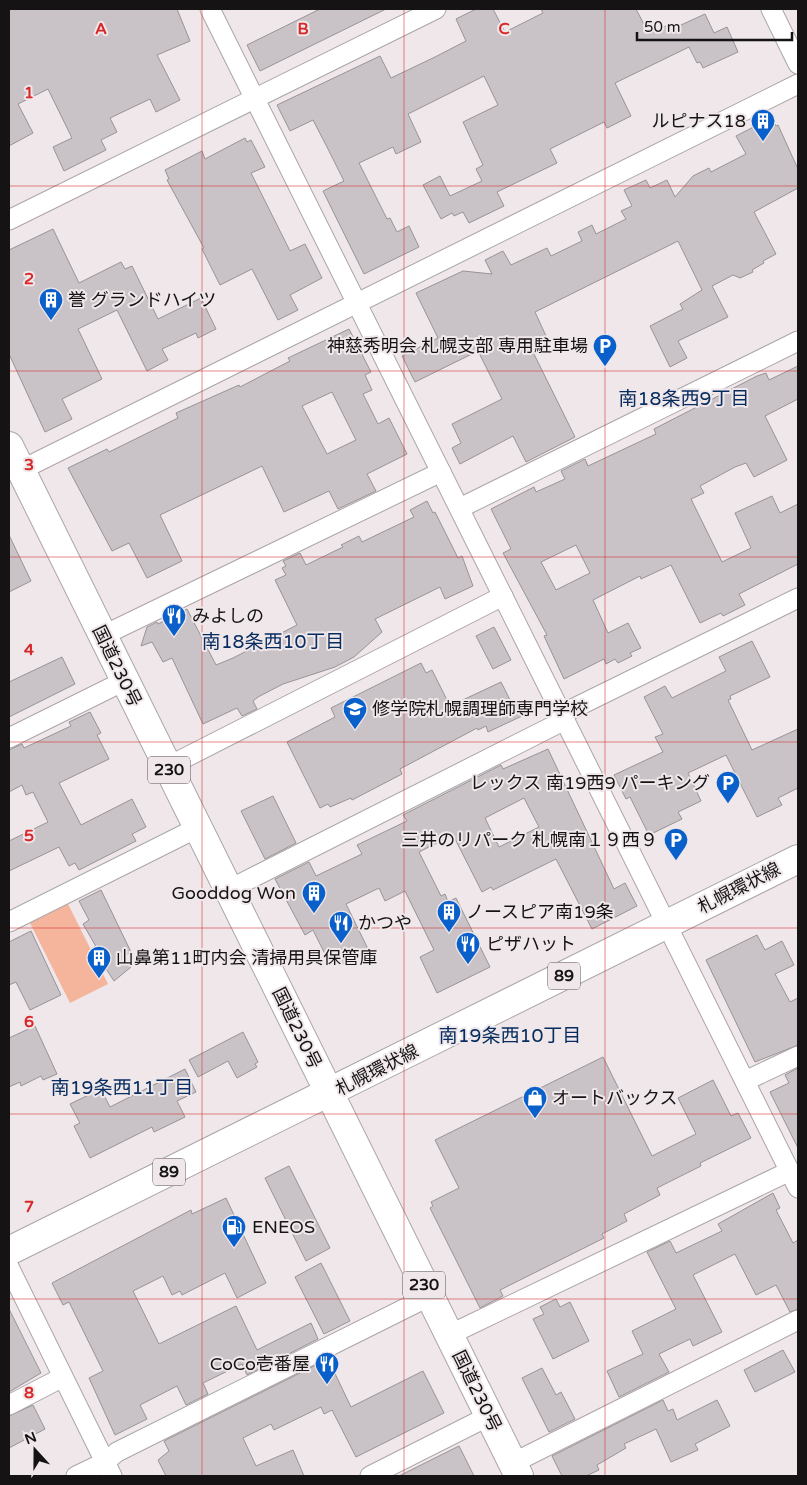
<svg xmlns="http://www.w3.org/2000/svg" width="807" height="1485" font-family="'Varela Round','Noto Sans JP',sans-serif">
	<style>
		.green { fill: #f5b59d }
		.building { fill: #c9c3c7; stroke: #989396; fill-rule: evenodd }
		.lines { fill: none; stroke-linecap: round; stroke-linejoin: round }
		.minor-casing { stroke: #aca5a7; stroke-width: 21 }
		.primary-casing { stroke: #aca5a7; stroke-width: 30 }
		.trunk-casing { stroke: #aca5a7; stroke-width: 30 }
		.minor { stroke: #fff; stroke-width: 19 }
		.primary { stroke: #fff; stroke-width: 28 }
		.trunk { stroke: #fff; stroke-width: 28 }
		.grid { fill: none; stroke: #d62828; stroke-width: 1; stroke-opacity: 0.55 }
		.labels { text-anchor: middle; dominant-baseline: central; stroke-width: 4; stroke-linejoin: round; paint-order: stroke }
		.shield { fill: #efe7e9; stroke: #565353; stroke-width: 1 }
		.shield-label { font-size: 16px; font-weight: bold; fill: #151313 }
		.poi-label { font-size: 18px; fill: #151313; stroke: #efe7e9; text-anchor: start }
		.street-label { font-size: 18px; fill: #151313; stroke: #efe7e9 }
		.neighbourhood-label { font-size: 19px; fill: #072d60; stroke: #efe7e9 }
		.grid-label { font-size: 16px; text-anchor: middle; font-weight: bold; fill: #d62828; stroke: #efe7e9; stroke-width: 4; stroke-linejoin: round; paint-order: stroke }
	</style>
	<rect width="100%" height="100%" fill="#efe7e9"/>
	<path class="green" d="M68,904L108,984L70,1003L30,923Z"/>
	<g class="building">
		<path d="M9,9H177L190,41L157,55L180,100L156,112L150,99L110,118L117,132L101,140L106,150L64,171L53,147L72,138L48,89L18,104L33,133L9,146Z"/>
		<path d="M320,9H386L260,71L247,45Z"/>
		<path d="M476,9H493L505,32L543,13L541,9H636L649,34L666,26L668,31L705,14L714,33L727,27L738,52L703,68L700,62L697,63L689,47L615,83L631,116L607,128L604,122L550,149L557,163L497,192L504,206L469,223L463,212L454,216L452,213L441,219L423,185L440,176L450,196L482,181L476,169L483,165L463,122L498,105L484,76L408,114L421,142L396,154L393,147L359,163L387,219L390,218L397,232L409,226L419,247L364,274L323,191L344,181L326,145L313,120L290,131L277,105L380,56L391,78L435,57L466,41L456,19Z"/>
		<path d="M771,118L776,126L778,125L798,169V188L754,212L776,254L763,261L764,263L752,270L753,272L740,278L733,275L712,286L728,317L678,341L687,358L670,367L650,326L683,309L680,304L702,290L678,241L535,312L546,336L529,344L575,437L526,462L513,436L460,464L452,448L461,443L452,424L502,399L478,351L415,382L402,356L438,338L416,293L463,271L492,274L485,260L503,251L511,265L547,248L551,256L582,241L578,232L592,225L596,234L626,219L621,211L632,206L624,190L646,180L650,188L667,180L675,197L693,176L709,168L711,172L746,154L736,136Z"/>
		<path d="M245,138L247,142L251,140L265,167L251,173L290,251L305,244L322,278L290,295L298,310L278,320L252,269L220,285L202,249L204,248L167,180L169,179L165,170L202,151L205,159Z"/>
		<path d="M53,229L79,283L121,262L125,269L132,266L158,319L201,298L216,329L198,338L196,333L162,349L168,360L147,371L117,310L78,329L102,379L62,399L72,419L45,432L9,354V250Z"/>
		<path d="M349,329L371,372L365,375L372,390L363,394L378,424L389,418L407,454L367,474L376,491L338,509L329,491L284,512L262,466L160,515L182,561L147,578L129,543L112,551L68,468L107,449L109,452L178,418L176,413L239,385L240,387L290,361L288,358ZM332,392L356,440L327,454L302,406Z"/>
		<path d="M798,366V399L765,416L787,460L754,477L746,463L735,467L700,486L704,493L691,499L722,562L751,548L735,513L772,496L780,513L798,504V564L739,594L745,605L723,616L721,613L700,623L671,565L641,579L640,576L593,600L608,633L628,623L641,648L630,653L632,656L618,663L615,659L606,664L604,659L564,679L544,636L547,635L503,553L511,549L491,509L534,487L536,492L565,479L561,471L585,459L588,466L656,434L654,429L757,376L766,373L769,380ZM576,545L590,573L556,590L541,562Z"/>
		<path d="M427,501L433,513L435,512L458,558L462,556L473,586L445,599L440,587L375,619L382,632L354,657L335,667L283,684L258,697L253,701L257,709L242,716L237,708L203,724L172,658L163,662L152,642L141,646L147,627L157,622L158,624L187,609L216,665L233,658L297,625L275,580L286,575L282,568L286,566L283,561L300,553L306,565L343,547L341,545L359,536L362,542L414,517L410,510Z"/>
		<path d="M9,535L31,581L9,592Z"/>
		<path d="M494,627L511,660L493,669L476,636Z"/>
		<path d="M752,641L770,677L730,696L731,699L728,700L752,750L798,729V788L778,798L782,805L757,817L726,755L688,773L701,801L678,812L682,819L649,835L630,797L626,799L614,775L663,752L655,737L663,734L644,697L665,686L672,698L726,671L719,657Z"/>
		<path d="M62,657L75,684L9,717V682Z"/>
		<path d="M421,663L426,673L432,670L450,706L501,682L511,702L514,700L522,716L488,732L486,726L478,730L477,728L400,769L402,774L352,800L351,798L330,807L328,804L320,808L287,742L335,717L331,708Z"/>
		<path d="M90,712L101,733L97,735L109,759L59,783L81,825L132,799L146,827L132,834L136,841L79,870L75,863L69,866L59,847L9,871V841L48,822L33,792L26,795L22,785L9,792V750L22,744L24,748L71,726L69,722Z"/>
		<path d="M548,749L614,889L625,883L637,906L592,929L556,859L493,890L491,887L482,892L453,835L419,852L441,896L445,894L448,902L456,898L490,967L437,993L420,957L434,950L405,891L385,901L379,888L346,904L369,951L340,965L338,961L330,964L313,930L305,935L275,879L309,862L316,876L362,854L357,845L407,821L403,815L501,765L503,769ZM524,798L539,827L499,847L485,818Z"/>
		<path d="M273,796L296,843L265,859L241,811Z"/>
		<path d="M101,890L131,952L122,957L131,967L114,981L99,958L98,950L83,924L89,920L79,901Z"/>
		<path d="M31,931L61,995L30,1010L16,982L9,985V942Z"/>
		<path d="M757,935L765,950L782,941L794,965L775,974L790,1002L798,998V1045L755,1062L706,960Z"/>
		<path d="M35,1026L57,1074L43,1080L41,1076L21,1086L20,1082L9,1087V1038Z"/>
		<path d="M243,1032L258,1062L255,1064L257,1067L237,1078L228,1061L198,1077L189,1060Z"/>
		<path d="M603,1057L652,1156L696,1134L678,1098L713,1080L731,1116L738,1113L751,1138L700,1163L701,1166L657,1188L660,1195L624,1214L627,1221L602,1234L604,1238L500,1290L503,1296L480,1308L430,1208L433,1206L431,1202L459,1188L435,1140Z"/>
		<path d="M798,1068V1148L770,1092L789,1083L785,1075Z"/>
		<path d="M185,1069L196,1092L177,1101L185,1117L154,1132L152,1127L90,1158L74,1126L80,1123L70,1104L101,1089L110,1107Z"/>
		<path d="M289,1166L330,1248L306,1261L265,1178Z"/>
		<path d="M773,1193L780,1208L776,1210L793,1243L798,1240V1309L790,1312L776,1285L756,1295L735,1254L693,1275L722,1332L693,1346L690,1339L659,1354L669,1372L619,1397L607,1371L643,1354L632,1331L676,1309L647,1252L670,1241L676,1253L722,1231L718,1224Z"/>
		<path d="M226,1198L266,1283L237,1298L225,1273L182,1295L180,1291L172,1295L163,1276L133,1291L159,1344L236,1306L257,1350L311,1323L318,1339L247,1375L242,1364L203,1383L208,1394L186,1405L177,1386L140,1405L147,1419L115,1435L89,1378L103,1371L69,1302L63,1305L52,1283L191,1210L192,1214Z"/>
		<path d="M321,1263L350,1321L324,1334L295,1277Z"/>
		<path d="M556,1299L560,1307L570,1302L589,1341L553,1359L533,1319L544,1314L540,1307Z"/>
		<path d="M9,1309L41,1373L9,1392Z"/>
		<path d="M783,1350L795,1372L755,1392L744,1370Z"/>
		<path d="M328,1359L351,1407L423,1371L444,1413L356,1457L332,1410L324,1414L321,1407L274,1430L271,1424L243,1438L256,1466L293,1450L304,1476H166L158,1460L169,1451L164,1441Z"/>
		<path d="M542,1368L556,1395L561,1392L575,1419L549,1432L522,1378Z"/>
		<path d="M663,1400L668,1411L673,1409L677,1420L717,1400L730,1426L695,1444L698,1450L671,1462L656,1429L624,1444L626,1448L597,1465L599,1470L586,1476H562L552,1456Z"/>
		<path d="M33,1405L45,1429L9,1448V1416Z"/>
		<path d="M459,1446L474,1476H399Z"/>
	</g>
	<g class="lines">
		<defs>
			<g id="minor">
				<path d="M210,9L798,1188"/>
				<path d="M771,9L798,64"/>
				<path d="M9,220L436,9"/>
				<path d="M21,470L798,84"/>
				<path d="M460,508L798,341"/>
				<path d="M102,636L441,472"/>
				<path d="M562,714L798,598"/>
				<path d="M9,738L124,681"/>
				<path d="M167,767L503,596"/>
				<path d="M228,890L565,720"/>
				<path d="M9,922L197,828"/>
				<path d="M745,1081L798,1056"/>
				<path d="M9,1267L112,1476"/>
				<path d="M449,1335L790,1171"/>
				<path d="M9,1405L63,1377"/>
				<path d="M513,1463L798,1320"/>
				<path d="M76,1476L105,1462L117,1452L430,1296"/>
				<path d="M370,1476L489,1416"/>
			</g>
			<path id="primary" d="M9,1251L798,859"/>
			<path id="trunk" d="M9,446L519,1476"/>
		</defs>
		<use href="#minor" class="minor-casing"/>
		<use href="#primary" class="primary-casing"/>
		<use href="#trunk" class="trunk-casing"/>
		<use href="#minor" class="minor"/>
		<use href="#primary" class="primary"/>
		<use href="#trunk" class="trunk"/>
	</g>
	<path class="grid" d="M202,9V1476M404,9V1476M605,9V1476M9,186H798M9,371H798M9,557H798M9,742H798M9,928H798M9,1114H798M9,1299H798"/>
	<defs>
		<symbol id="building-pin" viewBox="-11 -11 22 30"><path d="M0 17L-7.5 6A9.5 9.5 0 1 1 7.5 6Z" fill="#0a60ca" stroke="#efe7e9"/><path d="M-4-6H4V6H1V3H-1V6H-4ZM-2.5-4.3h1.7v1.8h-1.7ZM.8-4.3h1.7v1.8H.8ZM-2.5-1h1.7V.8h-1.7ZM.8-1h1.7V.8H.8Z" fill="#fff"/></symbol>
		<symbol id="parking-pin" viewBox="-11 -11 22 30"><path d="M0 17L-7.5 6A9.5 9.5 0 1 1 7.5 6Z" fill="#0a60ca" stroke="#efe7e9"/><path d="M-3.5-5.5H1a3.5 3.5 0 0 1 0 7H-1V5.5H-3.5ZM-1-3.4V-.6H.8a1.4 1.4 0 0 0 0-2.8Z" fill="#fff"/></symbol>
		<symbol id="restaurant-pin" viewBox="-11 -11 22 30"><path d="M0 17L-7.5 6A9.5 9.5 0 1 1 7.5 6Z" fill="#0a60ca" stroke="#efe7e9"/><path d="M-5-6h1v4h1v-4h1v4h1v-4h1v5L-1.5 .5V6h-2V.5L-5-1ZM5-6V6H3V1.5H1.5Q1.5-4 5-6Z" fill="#fff"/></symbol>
		<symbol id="university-pin" viewBox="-11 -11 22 30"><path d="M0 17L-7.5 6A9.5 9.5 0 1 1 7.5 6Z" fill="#0a60ca" stroke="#efe7e9"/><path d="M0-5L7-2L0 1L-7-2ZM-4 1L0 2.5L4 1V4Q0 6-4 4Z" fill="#fff"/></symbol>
		<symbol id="shop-pin" viewBox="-11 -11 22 30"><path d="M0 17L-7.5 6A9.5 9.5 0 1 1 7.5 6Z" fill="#0a60ca" stroke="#efe7e9"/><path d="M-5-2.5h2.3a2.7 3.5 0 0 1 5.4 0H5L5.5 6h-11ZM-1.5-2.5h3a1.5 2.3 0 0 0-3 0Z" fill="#fff"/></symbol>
		<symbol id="fuel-pin" viewBox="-11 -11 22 30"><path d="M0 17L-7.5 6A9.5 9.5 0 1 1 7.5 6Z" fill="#0a60ca" stroke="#efe7e9"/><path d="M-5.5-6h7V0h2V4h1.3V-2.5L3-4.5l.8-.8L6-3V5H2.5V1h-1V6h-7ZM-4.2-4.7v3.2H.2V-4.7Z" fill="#fff"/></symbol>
	</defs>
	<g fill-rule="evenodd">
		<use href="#building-pin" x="749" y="107" width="28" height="38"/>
		<use href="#building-pin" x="37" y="286" width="28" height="38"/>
		<use href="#parking-pin" x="591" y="332" width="28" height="38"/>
		<use href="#restaurant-pin" x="160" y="602" width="28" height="38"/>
		<use href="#university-pin" x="341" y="695" width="28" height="38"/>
		<use href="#parking-pin" x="714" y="769" width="28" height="38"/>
		<use href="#parking-pin" x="662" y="826" width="28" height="38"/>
		<use href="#building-pin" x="300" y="879" width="28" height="38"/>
		<use href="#building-pin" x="435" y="898" width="28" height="38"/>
		<use href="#restaurant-pin" x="327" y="909" width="28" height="38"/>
		<use href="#restaurant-pin" x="454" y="930" width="28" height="38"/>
		<use href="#building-pin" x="85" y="944" width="28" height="38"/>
		<use href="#shop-pin" x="521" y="1084" width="28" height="38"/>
		<use href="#fuel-pin" x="220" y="1213" width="28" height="38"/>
		<use href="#restaurant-pin" x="313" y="1350" width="28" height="38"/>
	</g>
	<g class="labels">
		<g class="shield">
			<rect x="148" y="756.5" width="42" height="27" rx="4"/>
			<rect x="548" y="962.5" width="32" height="27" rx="4"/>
			<rect x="153" y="1158.5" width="32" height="27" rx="4"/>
			<rect x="403" y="1271.5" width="42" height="27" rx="4"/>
		</g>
		<g class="shield-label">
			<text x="169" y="770">230</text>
			<text x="564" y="976">89</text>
			<text x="169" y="1172">89</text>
			<text x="424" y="1285">230</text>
		</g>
		<g class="poi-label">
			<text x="746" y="121" text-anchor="end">ルピナス18</text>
			<text x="68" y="300">誉 グランドハイツ</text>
			<text x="588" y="346" text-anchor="end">神慈秀明会 札幌支部 専用駐車場</text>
			<text x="192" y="616">みよしの</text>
			<text x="372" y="709">修学院札幌調理師専門学校</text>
			<text x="710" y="783" text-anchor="end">レックス 南19西9 パーキング</text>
			<text x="658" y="840" text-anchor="end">三井のリパーク 札幌南１９西９</text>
			<text x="296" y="893" text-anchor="end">Gooddog Won</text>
			<text x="466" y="912">ノースピア南19条</text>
			<text x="358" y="923">かつや</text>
			<text x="486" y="944">ピザハット</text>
			<text x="116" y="958">山鼻第11町内会 清掃用具保管庫</text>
			<text x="552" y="1098">オートバックス</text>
			<text x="252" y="1227">ENEOS</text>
			<text x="310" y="1364" text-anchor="end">CoCo壱番屋</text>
		</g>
		<g class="street-label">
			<text transform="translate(117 666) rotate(64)">国道230号</text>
			<text transform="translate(739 888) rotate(-27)">札幌環状線</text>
			<text transform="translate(297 1028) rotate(64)">国道230号</text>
			<text transform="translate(377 1070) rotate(-27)">札幌環状線</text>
			<text transform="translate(477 1391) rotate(64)">国道230号</text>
		</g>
		<g class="neighbourhood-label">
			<text x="684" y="399">南18条西9丁目</text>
			<text x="273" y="642">南18条西10丁目</text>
			<text x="510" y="1036">南19条西10丁目</text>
			<text x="122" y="1088">南19条西11丁目</text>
		</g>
	</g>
	<g class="grid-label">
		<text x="101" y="34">A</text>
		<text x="303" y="34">B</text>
		<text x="504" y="34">C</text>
		<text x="29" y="98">1</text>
		<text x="29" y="284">2</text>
		<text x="29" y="470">3</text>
		<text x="29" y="655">4</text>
		<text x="29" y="841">5</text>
		<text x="29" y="1027">6</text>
		<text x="29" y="1212">7</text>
		<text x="29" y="1398">8</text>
	</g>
	<rect width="807" height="1485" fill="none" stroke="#151313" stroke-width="20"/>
	<g transform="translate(35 1450) rotate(339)" stroke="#efe7e9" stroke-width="4" paint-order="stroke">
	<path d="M0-4L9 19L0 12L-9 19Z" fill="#151313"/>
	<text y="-8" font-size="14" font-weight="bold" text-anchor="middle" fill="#151313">N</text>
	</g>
	<path d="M637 32v8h155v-8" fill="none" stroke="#151313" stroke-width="2.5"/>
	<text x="644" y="32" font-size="15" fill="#151313" stroke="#efe7e9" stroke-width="4" paint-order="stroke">50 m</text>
</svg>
